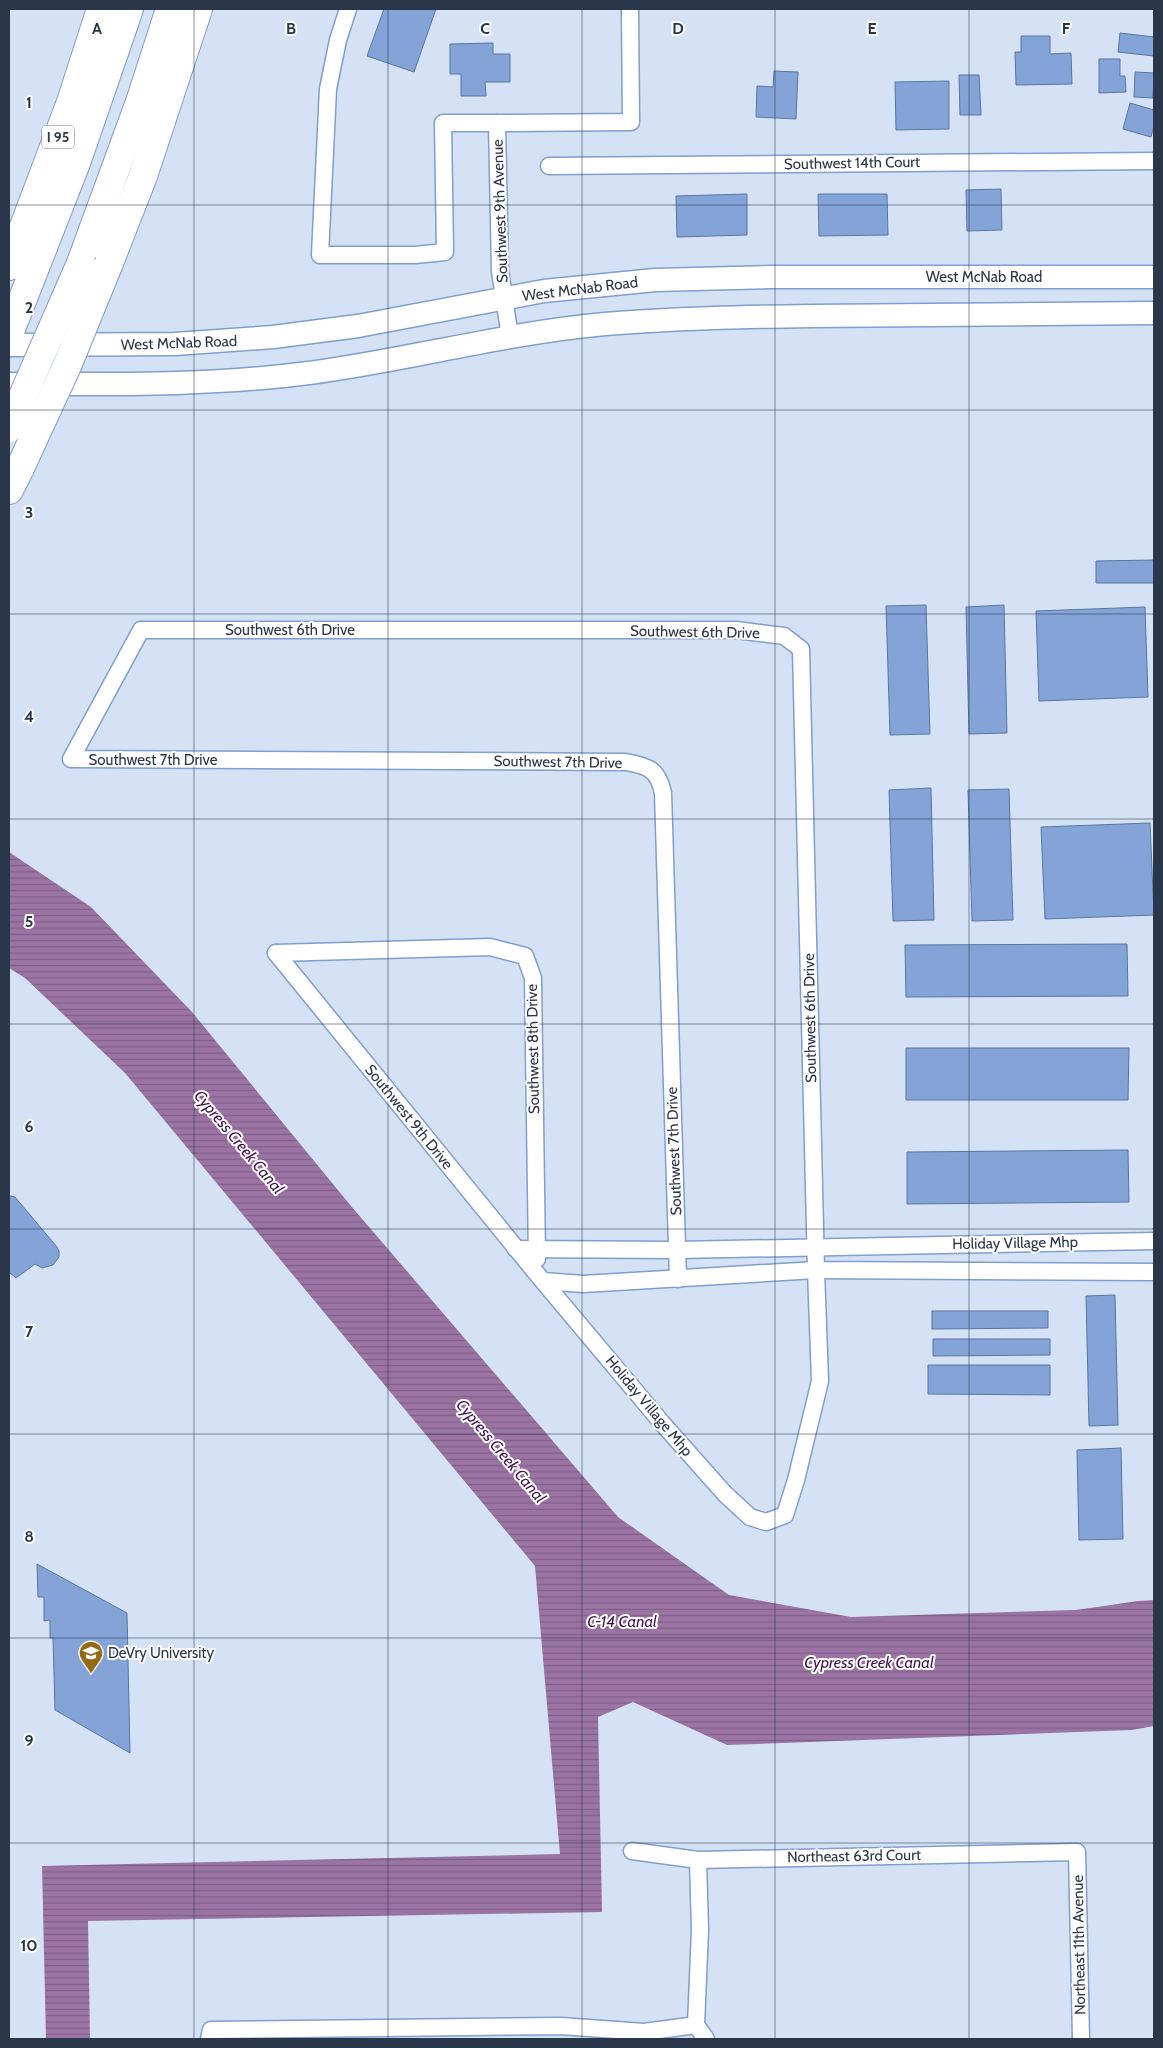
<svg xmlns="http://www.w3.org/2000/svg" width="1163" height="2048" font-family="Cabin,sans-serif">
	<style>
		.water { fill: url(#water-rules) }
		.building { fill: #84a4d8; stroke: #5976a4 }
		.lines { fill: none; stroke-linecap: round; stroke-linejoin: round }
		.street-casing { stroke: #809ece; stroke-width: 19 }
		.secondary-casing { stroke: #809ece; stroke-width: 25 }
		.highway-casing { stroke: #809ece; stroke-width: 30 }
		.street { stroke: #fff; stroke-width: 16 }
		.secondary { stroke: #fff; stroke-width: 22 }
		.highway { stroke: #fff; stroke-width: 28 }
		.highway-bridge-casing { stroke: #809ece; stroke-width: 30; stroke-linecap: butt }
		.highway-bridge { stroke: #fff; stroke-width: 28 }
		.grid { fill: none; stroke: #2a364a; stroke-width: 1; stroke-opacity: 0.55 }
		.labels { text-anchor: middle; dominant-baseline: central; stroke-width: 4; stroke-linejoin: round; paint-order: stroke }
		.shield { fill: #fff; stroke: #6a7280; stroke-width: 1 }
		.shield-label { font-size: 14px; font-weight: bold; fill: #2a364a }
		.street-label { font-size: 15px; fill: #2a364a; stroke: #fff }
		.poi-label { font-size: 15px; fill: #2a364a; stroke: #fff; text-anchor: start }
		.water-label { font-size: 16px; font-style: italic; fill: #44124f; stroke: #fff }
		.grid-label { font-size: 16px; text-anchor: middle; font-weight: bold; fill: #2a364a; stroke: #fff; stroke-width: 4; stroke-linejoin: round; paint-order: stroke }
	</style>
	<defs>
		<pattern id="water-rules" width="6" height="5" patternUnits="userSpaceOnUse" patternTransform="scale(1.25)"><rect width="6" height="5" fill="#9b74a4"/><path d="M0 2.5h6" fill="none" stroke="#7f6088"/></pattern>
	</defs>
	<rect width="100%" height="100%" fill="#d5e2f6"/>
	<path class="water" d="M9,852L91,907L192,1012L351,1206L618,1517L729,1595L851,1617L1076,1610L1138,1601L1154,1600V1726L1132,1730L727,1745L633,1702L598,1717L602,1912L88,1921L90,2039H46L42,1866L560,1854L535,1566L125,1073L25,978L9,968Z"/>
	<g class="building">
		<path d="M384,9H436L414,72L367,56Z"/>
		<path d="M1120,33L1154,37V56L1118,52Z"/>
		<path d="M1021,36H1050V54L1071,53L1072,84L1016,85L1015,52H1021Z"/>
		<path d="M493,43V54H510V82H485L486,96H461V74H450V44Z"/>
		<path d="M1099,59H1120V76H1125L1126,92L1099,93Z"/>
		<path d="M774,71L798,72L796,119L756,117L757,86L773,87Z"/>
		<path d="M1135,72L1154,73L1153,98L1134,97Z"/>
		<path d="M959,75H979L981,115H960Z"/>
		<path d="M949,81V129L896,130L895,82Z"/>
		<path d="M1130,103L1154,110V126L1151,137L1123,129Z"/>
		<path d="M1001,189L1002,230L967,231L966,190Z"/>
		<path d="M747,194V235L677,237L676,196Z"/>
		<path d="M818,194H887L888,235L819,236Z"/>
		<path d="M1154,560V583H1096V561Z"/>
		<path d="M926,605L930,734L890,735L886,606Z"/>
		<path d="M1004,605L1007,733L969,734L966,607Z"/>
		<path d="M1145,607L1148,697L1039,701L1036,611Z"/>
		<path d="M931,788L934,920L893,921L889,790Z"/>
		<path d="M1009,789L1013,920L972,921L968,790Z"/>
		<path d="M1150,823L1154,915L1045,919L1041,827Z"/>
		<path d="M1127,944L1128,996L906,997L905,945Z"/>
		<path d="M906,1048H1129L1128,1100H906Z"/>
		<path d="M1128,1150L1129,1202L907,1204V1152Z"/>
		<path d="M11,1196L15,1197L57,1247L59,1251V1257L53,1265L42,1268L35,1264L16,1278L9,1272V1197Z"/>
		<path d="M1115,1295L1118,1425L1089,1426L1086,1296Z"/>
		<path d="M932,1311H1048V1328L932,1329Z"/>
		<path d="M933,1339H1050V1355L933,1356Z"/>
		<path d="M928,1365H1050V1395L928,1394Z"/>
		<path d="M1121,1448L1123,1539L1079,1540L1077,1450Z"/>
		<path d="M37,1564L127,1613L130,1753L55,1710L53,1638H50V1620L44,1621V1597H38Z"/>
	</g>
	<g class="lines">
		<defs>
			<g id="street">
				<path d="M348,9L338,40L328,89L320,255H415L445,252L443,123H497"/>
				<path d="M549,166L1154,161"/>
				<path d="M510,337L500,271L497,123L631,122L630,9"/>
				<path d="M276,953L537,1274L662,1423L725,1494L750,1517L766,1522L785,1515L796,1480L820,1381L816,1270L583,1284L543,1281"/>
				<path d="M276,953L490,947L525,956L533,978L537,1259"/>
				<path d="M516,1249L677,1250L1154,1241"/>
				<path d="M678,1279L663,793C658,769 648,766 626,762L71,759L141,630H736L784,636L801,649L816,1270L1154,1272"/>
				<path d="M632,1851L698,1860L1077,1852L1081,2039"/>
				<path d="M698,1860L700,1930L696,2025L706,2039"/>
				<path d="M209,2039L211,2030L561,2026L644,2032L696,2025"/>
			</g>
			<g id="secondary">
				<path d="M9,345L175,344L273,337L358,326L544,291L655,280L771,277H1154"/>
				<path d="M9,384C109,384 209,386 309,373C408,360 505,333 605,324C674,318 744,317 813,316C927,314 1041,313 1154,313"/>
			</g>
			<g id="highway">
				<path d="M81,263L140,102L170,9"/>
				<path d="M109,263L143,176L198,9"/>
				<path d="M9,266L71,102L101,9"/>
				<path d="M9,334L76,163L129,9"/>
				<path d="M9,490L20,468"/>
			</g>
		</defs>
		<use href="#street" class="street-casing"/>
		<use href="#secondary" class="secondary-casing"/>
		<use href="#highway" class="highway-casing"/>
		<use href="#street" class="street"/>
		<use href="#secondary" class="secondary"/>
		<use href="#highway" class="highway"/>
		<defs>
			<g id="highway-bridge">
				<path d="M9,428L81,263"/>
				<path d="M20,468L67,366L109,263"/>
			</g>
		</defs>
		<use href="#highway-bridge" class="highway-bridge-casing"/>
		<use href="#highway-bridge" class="highway-bridge"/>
	</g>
	<path class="grid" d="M194,9V2039M388,9V2039M582,9V2039M775,9V2039M969,9V2039M9,205H1154M9,410H1154M9,614H1154M9,819H1154M9,1024H1154M9,1229H1154M9,1434H1154M9,1638H1154M9,1843H1154"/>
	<defs>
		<symbol id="university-pin" viewBox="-11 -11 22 30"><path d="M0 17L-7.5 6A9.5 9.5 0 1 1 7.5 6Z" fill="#946a15" stroke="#fff"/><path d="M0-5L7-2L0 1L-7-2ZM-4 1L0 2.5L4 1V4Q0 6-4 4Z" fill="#fff"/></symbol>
	</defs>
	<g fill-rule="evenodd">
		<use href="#university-pin" x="77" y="1639" width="28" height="38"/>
	</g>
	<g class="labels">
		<rect class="shield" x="42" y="125.5" width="32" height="23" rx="4"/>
		<g class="shield-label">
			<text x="58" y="137">I 95</text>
		</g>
		<g class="street-label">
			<text transform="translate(852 163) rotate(-1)">Southwest 14th Court</text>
			<text transform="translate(500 211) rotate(-92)">Southwest 9th Avenue</text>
			<text x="984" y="277">West McNab Road</text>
			<text transform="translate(580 289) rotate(-7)">West McNab Road</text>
			<text transform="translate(179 343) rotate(-2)">West McNab Road</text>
			<text x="290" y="630">Southwest 6th Drive</text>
			<text transform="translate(695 632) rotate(1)">Southwest 6th Drive</text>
			<text x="153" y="760">Southwest 7th Drive</text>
			<text transform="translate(558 762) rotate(1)">Southwest 7th Drive</text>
			<text transform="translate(810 1018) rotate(-91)">Southwest 6th Drive</text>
			<text transform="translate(533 1049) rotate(-91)">Southwest 8th Drive</text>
			<text transform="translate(409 1117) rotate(51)">Southwest 9th Drive</text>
			<text transform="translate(674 1151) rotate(-92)">Southwest 7th Drive</text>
			<text transform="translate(1015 1243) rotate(-1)">Holiday Village Mhp</text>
			<text transform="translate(649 1406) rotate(50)">Holiday Village Mhp</text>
			<text transform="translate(854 1856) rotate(-1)">Northeast 63rd Court</text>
			<text transform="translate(1079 1945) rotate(-91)">Northeast 11th Avenue</text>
		</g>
		<g class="poi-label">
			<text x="108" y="1653">DeVry University</text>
		</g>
		<g class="water-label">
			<text transform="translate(239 1142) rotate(50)">Cypress Creek Canal</text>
			<text transform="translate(501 1451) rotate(50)">Cypress Creek Canal</text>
			<text x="622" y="1621">C-14 Canal</text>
			<text x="869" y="1662">Cypress Creek Canal</text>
		</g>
	</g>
	<g class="grid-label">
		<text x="97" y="34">A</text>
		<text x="291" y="34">B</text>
		<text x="485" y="34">C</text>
		<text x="678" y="34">D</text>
		<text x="872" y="34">E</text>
		<text x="1066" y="34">F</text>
		<text x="29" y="108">1</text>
		<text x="29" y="313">2</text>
		<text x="29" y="518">3</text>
		<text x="29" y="722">4</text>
		<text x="29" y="927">5</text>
		<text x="29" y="1132">6</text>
		<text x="29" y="1337">7</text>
		<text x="29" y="1542">8</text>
		<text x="29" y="1746">9</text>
		<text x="29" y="1951">10</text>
	</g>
	<rect width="1163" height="2048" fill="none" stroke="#2a364a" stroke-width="20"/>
</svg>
